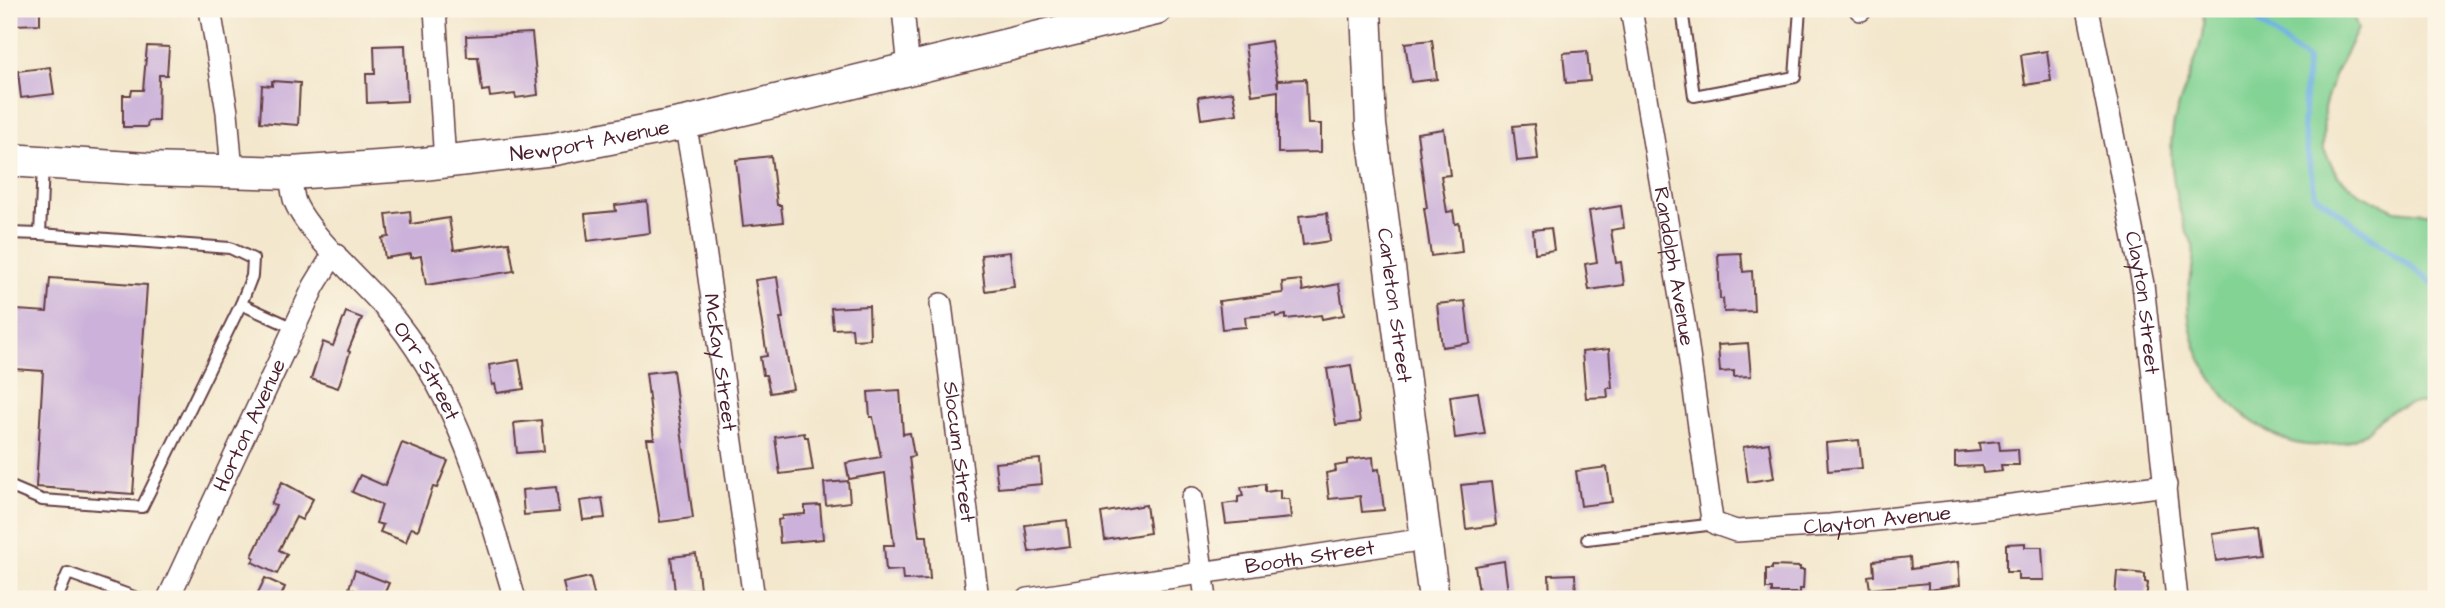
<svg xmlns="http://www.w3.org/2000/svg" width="2445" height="608" font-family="'Architects Daughter',sans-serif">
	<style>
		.green { fill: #82d394; stroke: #667960; stroke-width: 2 }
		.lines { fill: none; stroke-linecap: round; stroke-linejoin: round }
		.stream { stroke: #6eb1e3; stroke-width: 6 }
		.building { fill: #ccb2da }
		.lane-casing { stroke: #633d43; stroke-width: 14 }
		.street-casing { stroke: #633d43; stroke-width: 24 }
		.secondary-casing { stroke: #633d43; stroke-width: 33 }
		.primary-casing { stroke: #633d43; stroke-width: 35 }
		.lane { stroke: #fff; stroke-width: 10 }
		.street { stroke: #fff; stroke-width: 21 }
		.secondary { stroke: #fff; stroke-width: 30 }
		.primary { stroke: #fff; stroke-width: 32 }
		.labels { text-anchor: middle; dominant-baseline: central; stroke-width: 7; stroke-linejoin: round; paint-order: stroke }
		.street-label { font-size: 21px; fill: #4a1f2b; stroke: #fcf5e5 }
	</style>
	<rect width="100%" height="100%" fill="#fcf5e5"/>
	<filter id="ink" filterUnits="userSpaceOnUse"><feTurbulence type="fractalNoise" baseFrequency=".0143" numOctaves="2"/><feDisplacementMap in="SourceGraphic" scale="14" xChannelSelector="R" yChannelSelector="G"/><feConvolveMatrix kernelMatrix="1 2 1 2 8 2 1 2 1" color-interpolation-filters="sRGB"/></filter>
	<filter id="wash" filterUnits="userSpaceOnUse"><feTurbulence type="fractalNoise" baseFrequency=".00686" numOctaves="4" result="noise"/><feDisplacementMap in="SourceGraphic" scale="28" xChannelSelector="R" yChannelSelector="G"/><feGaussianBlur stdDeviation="1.57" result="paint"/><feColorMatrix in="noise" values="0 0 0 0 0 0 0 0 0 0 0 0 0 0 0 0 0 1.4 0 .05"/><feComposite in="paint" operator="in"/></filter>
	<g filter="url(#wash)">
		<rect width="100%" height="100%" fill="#f3e7cc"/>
		<path class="green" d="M2203,9H2351L2358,29L2334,76L2324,108L2323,148L2337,175L2360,194L2395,210L2436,214V407C2418,399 2397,406 2382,417C2375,423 2370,430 2362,435C2342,446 2316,448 2295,443C2288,442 2281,437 2275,435C2225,411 2187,356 2188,299C2188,281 2196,264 2193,246C2191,238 2185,230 2183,221C2174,193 2168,156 2173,127C2180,88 2208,49 2203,9Z"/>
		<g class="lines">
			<path class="stream" d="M2256,9L2260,23L2307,60L2303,128L2315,194L2436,286"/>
		</g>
		<g id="blocks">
			<g class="building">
				<path d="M13,9H40V24L14,25Z"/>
				<path d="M532,33L538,95L516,98L515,94L490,97L489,90L482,91L478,57H467L466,36Z"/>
				<path d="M1432,40L1437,79L1411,82L1405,43Z"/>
				<path d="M1271,41L1278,87V80L1306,79L1308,124H1321V152L1278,153V91L1252,95L1245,45Z"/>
				<path d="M405,45L407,101L367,103L366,74H375L374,46Z"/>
				<path d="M147,46L169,47L167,75H159L158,121H148L147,127H123V95H131L132,90H143Z"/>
				<path d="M1587,51L1590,81L1566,83L1563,53Z"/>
				<path d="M2047,51L2051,81L2025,85L2021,55Z"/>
				<path d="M50,67L54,94L21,98L18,71Z"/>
				<path d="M272,81L300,83L298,125L260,122L262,85L272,86Z"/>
				<path d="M1233,92L1237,114L1201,119L1198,97Z"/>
				<path d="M1534,124L1538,159L1517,161L1513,126Z"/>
				<path d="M1444,129L1450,175L1441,176L1447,212L1453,211L1455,224L1459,223L1462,252L1431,256L1424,208H1427L1417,133Z"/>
				<path d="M771,156L777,205H781L783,222L743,226L736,160Z"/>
				<path d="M647,201L650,233L588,241L585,214L616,211L615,205Z"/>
				<path d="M1621,206L1624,228L1611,230L1616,263L1621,262L1624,285L1589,290L1585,264L1597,262L1589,211Z"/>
				<path d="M410,211L411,224L449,218L454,250L509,242L514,271L426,285L421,256L411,258V254L385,258L382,238L389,237L386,214Z"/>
				<path d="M1327,213L1330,241L1303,245L1299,216Z"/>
				<path d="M1551,228L1554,250L1535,253L1533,230Z"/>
				<path d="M1010,252L1014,287L985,291L981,255Z"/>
				<path d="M1741,253L1743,272L1752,271L1754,311L1724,312L1723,299H1720L1718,254Z"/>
				<path d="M777,277L783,318H780L793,389L770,393L766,375H763L760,357L767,356L755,280Z"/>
				<path d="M50,278L147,285L133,494L36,487L43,371L14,369L17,310L47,312Z"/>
				<path d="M1301,280L1303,291L1339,284L1344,315L1322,319L1321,315L1286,319V315L1276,317V314L1245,317L1246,327L1222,329L1219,301L1283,293L1282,282Z"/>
				<path d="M1465,301L1470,343L1442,347L1437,304Z"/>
				<path d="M869,306L870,339L853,340L852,328L833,329L831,308Z"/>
				<path d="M346,312L362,318L348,351L350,352L338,388L311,379L323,342L333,346Z"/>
				<path d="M1748,343L1751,376L1734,377V371L1720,372L1718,345Z"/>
				<path d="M1609,349L1612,388H1607L1608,397L1586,398L1582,352Z"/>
				<path d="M519,360L524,389L497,393L495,384L492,385L489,365Z"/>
				<path d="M1351,365L1360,422L1336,425L1327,369Z"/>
				<path d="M673,370L693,518L660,522L647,439H654L646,373Z"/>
				<path d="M900,390L903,434L910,433L914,456L909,457L919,536H927L930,579L903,580L902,570L886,571L884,545H894L885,473L849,479L846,463L881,457L873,417H870L868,392Z"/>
				<path d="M1478,392L1485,434L1455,438L1450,396Z"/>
				<path d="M541,420L544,451L517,453L514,423Z"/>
				<path d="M804,433L805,437H808L813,470L780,474L775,437Z"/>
				<path d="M1859,440L1862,468L1828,471L1826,443Z"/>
				<path d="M1999,441L2000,450L2018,449L2019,465H2001L2002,471L1983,473L1982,466L1955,467V453L1980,451L1979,443Z"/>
				<path d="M402,443L448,461L437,488L433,487L418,530L411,528L406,542L380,532L383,525L376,523L382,505L352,492L360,475L385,486Z"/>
				<path d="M1769,443L1774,478L1748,482L1743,447Z"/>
				<path d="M1373,457L1374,470L1379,469L1384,510L1362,512L1360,496L1329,499L1326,473L1336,471L1335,466L1347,464V460Z"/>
				<path d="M1040,459L1042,484L998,488L995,463Z"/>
				<path d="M1607,467L1612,502L1581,506L1576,471Z"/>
				<path d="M848,481L850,502L826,505L824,483Z"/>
				<path d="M282,482L313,499L302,520L296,517L279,550L287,554L277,574L252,562L255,558L252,556L276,506L271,504Z"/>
				<path d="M1491,482L1496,525L1466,529L1461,485Z"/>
				<path d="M1265,484V492L1280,490V499H1289L1291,518L1226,524L1223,504L1238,502V497L1243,496L1241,487Z"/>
				<path d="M556,487L559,512L524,515L522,490Z"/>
				<path d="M602,498L605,518L583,520L580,501Z"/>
				<path d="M820,505L823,539L780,543L778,520L782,519V516L805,514V506Z"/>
				<path d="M1146,505L1150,533L1105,540L1101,513Z"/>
				<path d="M1067,520L1070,546L1029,552L1025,525Z"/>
				<path d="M2257,527L2261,555L2216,561L2212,533Z"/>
				<path d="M2025,543V547H2042L2044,580H2018V572H2006V544Z"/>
				<path d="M696,554L700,589L675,592L671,557Z"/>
				<path d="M1910,557L1911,569L1958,562L1960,585L1928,590V583L1870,589L1868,576L1874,575L1873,561Z"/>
				<path d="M1504,561L1509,599H1480L1475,566Z"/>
				<path d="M1772,566L1800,567V570H1804L1803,589H1800V593H1772V589H1766V569H1772Z"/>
				<path d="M355,570L389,583L382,599H354L357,591L349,588Z"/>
				<path d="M2117,571L2145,574V582L2148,583L2146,599L2115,597Z"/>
				<path d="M1575,574L1576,599H1550L1549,575Z"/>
				<path d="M590,577L595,599H567L563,583Z"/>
				<path d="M265,578L285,587L280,599H255Z"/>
			</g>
		</g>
	</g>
	<g filter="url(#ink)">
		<use href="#blocks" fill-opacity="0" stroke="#633d43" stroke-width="2"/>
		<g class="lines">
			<defs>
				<g id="lane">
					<path d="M1682,9L1694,96L1795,77L1800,9"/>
					<path d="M9,233L40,234L43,165"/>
					<path d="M40,234L230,248L253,259L252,276L241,304"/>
					<path d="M9,486L42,500L142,507L241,304L294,328"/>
					<path d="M1587,539L1716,524"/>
					<path d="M57,599L68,573L140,599"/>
				</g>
				<g id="street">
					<path d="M210,9L227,112L232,172"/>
					<path d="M435,9L445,162"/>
					<path d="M903,9L909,69"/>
					<path id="s1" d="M1631,9L1686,333L1712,520L1716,524L1736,531L1830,525L1988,508L2166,485"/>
					<path d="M1860,9L1861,10"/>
					<path id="s2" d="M2088,9L2143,284L2177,599"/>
					<path id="s3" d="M685,123L695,178L754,599"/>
					<path id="s4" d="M291,173C291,182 292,191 294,199C303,229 364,283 386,309C458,392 484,497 515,599"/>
					<path id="s5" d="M941,304L978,599"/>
					<path d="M1192,498L1206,599"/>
					<path id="s6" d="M168,599L314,286L328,263L336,255"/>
					<path id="s7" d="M1028,599L1426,539"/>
				</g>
				<g id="secondary">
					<path id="s8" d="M1366,9L1371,125L1434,599"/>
				</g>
				<g id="primary">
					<path id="s9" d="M9,160L146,169L291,173L423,164L554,149L685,123L1156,9"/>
				</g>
			</defs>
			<use href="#lane" class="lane-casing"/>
			<use href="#street" class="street-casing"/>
			<use href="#secondary" class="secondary-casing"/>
			<use href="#primary" class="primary-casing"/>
			<use href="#lane" class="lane"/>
			<use href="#street" class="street"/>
			<use href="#secondary" class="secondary"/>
			<use href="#primary" class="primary"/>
		</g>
	</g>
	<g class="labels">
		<g class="street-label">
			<text stroke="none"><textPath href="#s9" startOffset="583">Newport Avenue</textPath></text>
			<text stroke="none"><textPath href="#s1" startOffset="261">Randolph Avenue</textPath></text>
			<text stroke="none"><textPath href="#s2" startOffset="299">Clayton Street</textPath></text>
			<text stroke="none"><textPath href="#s8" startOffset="298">Carleton Street</textPath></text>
			<text stroke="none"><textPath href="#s3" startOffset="242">McKay Street</textPath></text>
			<text stroke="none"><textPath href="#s4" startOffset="245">Orr Street</textPath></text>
			<text stroke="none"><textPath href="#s6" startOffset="192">Horton Avenue</textPath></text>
			<text stroke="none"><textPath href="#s5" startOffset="149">Slocum Street</textPath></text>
			<text stroke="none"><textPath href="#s1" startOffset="686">Clayton Avenue</textPath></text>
			<text stroke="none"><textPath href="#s7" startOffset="285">Booth Street</textPath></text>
		</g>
	</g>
	<rect width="2445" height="608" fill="none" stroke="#fcf5e5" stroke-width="35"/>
</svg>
